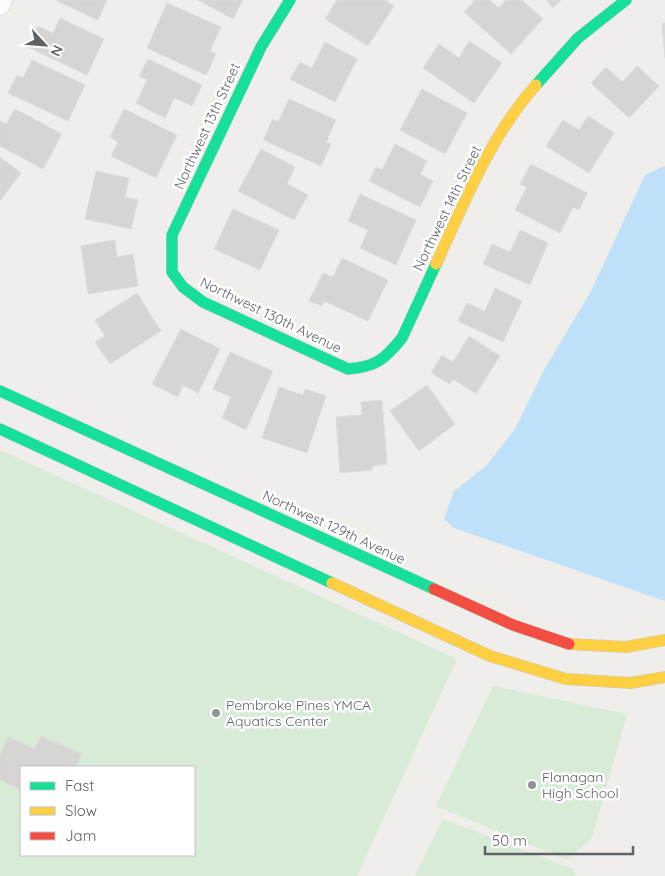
<svg xmlns="http://www.w3.org/2000/svg" width="665" height="876" font-family="Quicksand,sans-serif">
	<style>
		.green { fill: #d8ebd6; fill-rule: evenodd }
		.water { fill: #bfe0f9 }
		.building { fill: #d6d5d3; stroke: #deddd9 }
		.lines { fill: none; stroke-linecap: round; stroke-linejoin: round }
		.street-casing { stroke: #cbcccc; stroke-width: 21 }
		.fast-casing { stroke: #cacacb; stroke-width: 12 }
		.slow-casing { stroke: #cacacb; stroke-width: 12 }
		.jam-casing { stroke: #cacacb; stroke-width: 12 }
		.street { stroke: #fdfcfc; stroke-width: 20 }
		.fast { stroke: #16e098; stroke-width: 11 }
		.slow { stroke: #ffcf43; stroke-width: 11 }
		.jam { stroke: #f24e42; stroke-width: 11 }
		.poi-dot { fill: #919496; stroke: #fff; stroke-width: 2 }
		.labels { text-anchor: middle; dominant-baseline: central; stroke-width: 5; stroke-linejoin: round; paint-order: stroke }
		.street-label { font-size: 14px; fill: #5f6368; stroke: #fff }
		.poi-label { font-size: 14px; fill: #5f6368; stroke: #fff; text-anchor: start }
	</style>
	<rect width="100%" height="100%" fill="#efeeea"/>
	<g class="green">
		<path d="M0,450L457,659L357,876H0ZM21,767H194V855H21Z"/>
		<path d="M493,686L627,714L592,838L567,860L436,806Z"/>
		<path d="M443,819L573,869L576,876H415Z"/>
	</g>
	<path class="water" d="M665,166V601L454,528L444,519L454,491L486,466L515,429L544,370L591,291L645,175Z"/>
	<g class="building">
		<path d="M55,0H107L98,20Z"/>
		<path d="M198,0H243L233,19Z"/>
		<path d="M337,0H385L394,6L368,46L325,19Z"/>
		<path d="M475,0H490L499,8L506,0H522L543,19L511,54L464,12Z"/>
		<path d="M546,0H561L553,8Z"/>
		<path d="M167,3L221,27L210,51L216,54L206,75L147,48Z"/>
		<path d="M60,18L104,39L87,75L28,47L38,26L53,33Z"/>
		<path d="M662,23H665V58Z"/>
		<path d="M469,41L502,63L474,103L423,68L439,44L459,58Z"/>
		<path d="M325,42L357,59L335,102L290,79L300,62L312,68Z"/>
		<path d="M148,59L202,85L192,106L174,98L165,118L136,103L147,80L139,76Z"/>
		<path d="M32,60L85,85L68,121L8,93L17,75L23,78Z"/>
		<path d="M637,66L659,86L629,118L591,83L606,67L622,82Z"/>
		<path d="M422,89L467,113L445,154L400,130Z"/>
		<path d="M289,99L336,120L326,142L331,144L321,166L263,140L273,119L278,122Z"/>
		<path d="M15,109L62,134L43,169L0,146V120L6,124Z"/>
		<path d="M124,109L177,135L156,178L111,156L118,142L110,137Z"/>
		<path d="M588,116L614,133L589,173L546,146L563,120L579,130Z"/>
		<path d="M395,144L427,161L420,174L433,181L420,207L369,181L376,167L382,170Z"/>
		<path d="M261,149L295,167L287,184L308,195L294,220L238,191Z"/>
		<path d="M0,157L21,173L0,201Z"/>
		<path d="M531,164L587,193L579,210L573,207L560,233L515,210L527,187L520,184Z"/>
		<path d="M96,171L129,178L125,197L138,200L131,229L85,219Z"/>
		<path d="M360,194L416,220L396,265L360,248L368,230L348,221Z"/>
		<path d="M233,209L279,230L260,270L214,249Z"/>
		<path d="M520,230L548,243L530,285L483,264L492,244L510,252Z"/>
		<path d="M115,240L117,257L133,254L138,286L88,294L81,246Z"/>
		<path d="M342,258L388,280L368,321L324,301L322,306L309,301L323,273L333,277Z"/>
		<path d="M495,288L522,301L503,342L458,321L467,303L485,311Z"/>
		<path d="M137,293L161,331L110,364L95,342L105,336L95,320Z"/>
		<path d="M181,329L220,349L198,393L183,385L178,397L152,384Z"/>
		<path d="M469,336L500,356L476,394L453,379L450,384L431,373L442,355L453,362Z"/>
		<path d="M230,352L273,371L246,430L222,418L231,397L213,389Z"/>
		<path d="M427,385L455,424L419,451L390,411Z"/>
		<path d="M279,387L303,395L305,389L326,396L307,453L262,438Z"/>
		<path d="M382,400L387,464L372,466V470L340,473L336,417L362,415L361,402Z"/>
		<path d="M41,736L82,754L76,767H21V790L0,780V755L8,737L35,749Z"/>
	</g>
	<g class="lines">
		<defs>
			<path id="street" d="M0,5L2,0"/>
			<g id="fast">
				<path d="M290,0L261,47L172,235V272L183,287L203,302L348,369C376,367 385,359 402,338L436,264"/>
				<path d="M536,85L578,38L626,0"/>
				<path d="M0,391L434,589"/>
				<path d="M0,429L332,583"/>
			</g>
			<g id="slow">
				<path d="M436,264C464,204 490,136 536,85"/>
				<path d="M332,583L490,656L566,679L631,683L665,677"/>
				<path d="M569,644L626,647L665,640"/>
			</g>
			<path id="jam" d="M434,589L513,625L569,644"/>
		</defs>
		<use href="#street" class="street-casing"/>
		<use href="#fast" class="fast-casing"/>
		<use href="#slow" class="slow-casing"/>
		<use href="#jam" class="jam-casing"/>
		<use href="#street" class="street"/>
		<use href="#fast" class="fast"/>
		<use href="#slow" class="slow"/>
		<use href="#jam" class="jam"/>
	</g>
	<g class="poi-dot">
		<circle cx="216" cy="713" r="5"/>
		<circle cx="532" cy="785" r="5"/>
	</g>
	<g class="labels">
		<g class="street-label">
			<text transform="translate(207 126) rotate(-65)">Northwest 13th Street</text>
			<text transform="translate(447 208) rotate(-64)">Northwest 14th Street</text>
			<text transform="translate(271 315) rotate(26)">Northwest 130th Avenue</text>
			<text transform="translate(334 527) rotate(25)">Northwest 129th Avenue</text>
		</g>
		<g class="poi-label">
			<text x="226" y="705">Pembroke Pines YMCA<tspan x="226" dy="16">Aquatics Center</tspan></text>
			<text x="542" y="777">Flanagan<tspan x="542" dy="16">High School</tspan></text>
		</g>
	</g>
	<rect x="20" y="766" width="175" height="90" fill="#ffffff" stroke="#bfc1c3"/>
	<rect x="30" y="782" width="25" height="8" fill="#16e098" stroke="#bfc1c3"/>
	<text x="65" y="791" font-size="15" fill="#5f6368">Fast</text>
	<rect x="30" y="807" width="25" height="8" fill="#ffcf43" stroke="#bfc1c3"/>
	<text x="65" y="816" font-size="15" fill="#5f6368">Slow</text>
	<rect x="30" y="832" width="25" height="8" fill="#f24e42" stroke="#bfc1c3"/>
	<text x="65" y="841" font-size="15" fill="#5f6368">Jam</text>
	<g transform="translate(45 45) rotate(116)" stroke="#ffffff" stroke-width="4" paint-order="stroke">
	<path d="M0-4L9 19L0 12L-9 19Z" fill="#5f6368"/>
	<text y="-8" font-size="14" font-weight="bold" text-anchor="middle" fill="#5f6368">N</text>
	</g>
	<path d="M485 846v8h148v-8" fill="none" stroke="#5f6368" stroke-width="2.5"/>
	<text x="492" y="846" font-size="15" fill="#5f6368" stroke="#ffffff" stroke-width="4" paint-order="stroke">50 m</text>
</svg>
